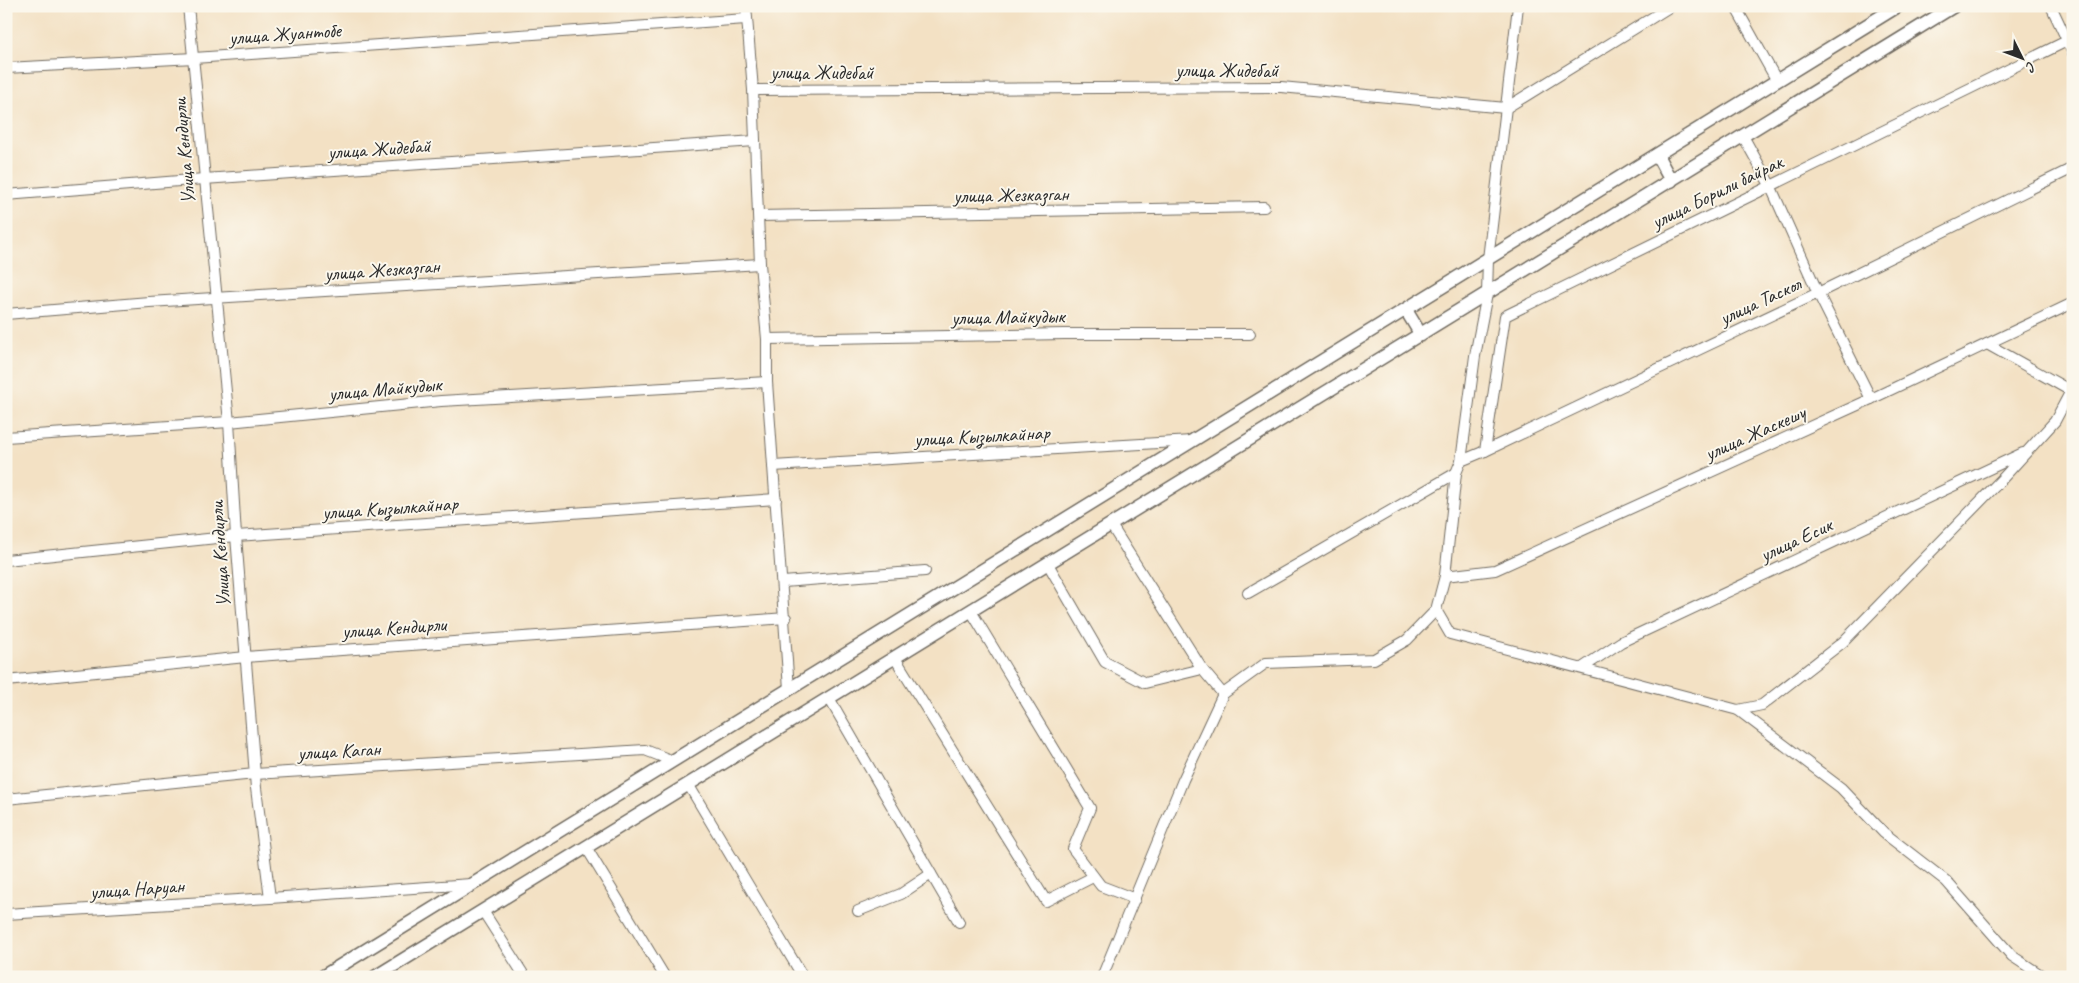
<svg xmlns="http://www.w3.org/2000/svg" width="2079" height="983" font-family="Caveat,sans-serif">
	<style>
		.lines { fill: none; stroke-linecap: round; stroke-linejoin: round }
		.minor-casing { stroke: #716b61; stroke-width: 12 }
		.major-casing { stroke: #716b61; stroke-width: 15 }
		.minor { stroke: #fff; stroke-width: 10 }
		.major { stroke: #fff; stroke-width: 12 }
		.labels { text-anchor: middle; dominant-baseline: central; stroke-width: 4; stroke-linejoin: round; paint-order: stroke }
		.street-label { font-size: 20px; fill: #2b2b2b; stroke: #fbf7ec }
	</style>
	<rect width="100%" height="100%" fill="#fbf7ec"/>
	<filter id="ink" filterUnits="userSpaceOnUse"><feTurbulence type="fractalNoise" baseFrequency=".02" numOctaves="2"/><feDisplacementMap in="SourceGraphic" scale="10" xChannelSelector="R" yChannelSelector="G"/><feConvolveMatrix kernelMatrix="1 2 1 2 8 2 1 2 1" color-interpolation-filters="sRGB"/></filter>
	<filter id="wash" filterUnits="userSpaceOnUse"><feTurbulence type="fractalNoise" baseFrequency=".0096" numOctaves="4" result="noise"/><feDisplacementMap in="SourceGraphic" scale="20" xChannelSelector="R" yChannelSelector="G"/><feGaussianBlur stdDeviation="1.12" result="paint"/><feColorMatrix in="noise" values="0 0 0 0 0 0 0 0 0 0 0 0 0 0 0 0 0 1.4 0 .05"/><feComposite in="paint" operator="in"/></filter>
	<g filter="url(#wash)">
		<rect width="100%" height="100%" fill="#f3e1c4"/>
	</g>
	<g filter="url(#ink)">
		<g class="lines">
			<defs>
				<g id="minor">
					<path d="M188,6L229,422L236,536L256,788L270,898L471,884"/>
					<path d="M746,6L753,90L760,264L767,339V382L789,689"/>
					<path d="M1518,6L1488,259L1487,294L1475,356L1461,461L1456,473L1445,576L1436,610L1450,634L1738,710L1762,705L1843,642L2003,478L2055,421L2073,387"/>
					<path d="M1735,6L1777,81"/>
					<path d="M2051,6L2073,53"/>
					<path d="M6,68L194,58L746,19"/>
					<path d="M753,90L1281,87L1506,108L1671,6"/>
					<path d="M1743,136L1770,185L1818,293L1871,399"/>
					<path d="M6,195L204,179L755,141"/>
					<path d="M759,216L1264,207"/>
					<path d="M6,314L149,302L760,264"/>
					<path d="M767,339L1064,334H1250"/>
					<path d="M1987,344L2071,391"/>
					<path d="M6,437L229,422L441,401L767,382"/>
					<path d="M1485,451L1505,316L2073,38"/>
					<path d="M1461,461L1485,451L1818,293L2073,168"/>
					<path d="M773,466L1192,441"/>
					<path d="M1111,525L1202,669L1223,694"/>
					<path d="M6,560L236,536L776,499"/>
					<path d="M1048,564L1105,662L1145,683L1202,669"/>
					<path d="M1445,576L1495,570L1871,399L2073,303"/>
					<path d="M783,582L925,571"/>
					<path d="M1248,593L1456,473"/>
					<path d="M971,611L1090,808L1073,849L1101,886L1135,899"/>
					<path d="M895,658L1046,901L1093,877"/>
					<path d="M1582,668L1621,642L2023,453"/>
					<path d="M6,681L246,657L786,618"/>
					<path d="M829,698L959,922"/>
					<path d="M1738,710L1841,788L1884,833L1946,881L2012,956L2044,977"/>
					<path d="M688,784L803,977"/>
					<path d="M6,799L255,774L645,750L673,761"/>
					<path d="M586,847L665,977"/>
					<path d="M483,911L525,977"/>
					<path d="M858,911L901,894L931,874"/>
					<path d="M6,914L270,898"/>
					<path d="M1102,977L1183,780L1223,694L1266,663L1374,659L1407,640L1436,610"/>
				</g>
				<g id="major">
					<path d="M1657,155L1671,181"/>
					<path d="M1406,310L1421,335"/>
					<path d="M322,977L1898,6"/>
					<path d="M375,977L1954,6"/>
				</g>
			</defs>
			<use href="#minor" class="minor-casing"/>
			<use href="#major" class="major-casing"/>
			<use href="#minor" class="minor"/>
			<use href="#major" class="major"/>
		</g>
	</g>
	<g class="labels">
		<g class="street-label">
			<text transform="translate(285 34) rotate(-4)">улица Жуантобе</text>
			<text x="1227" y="70">улица Жидебай</text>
			<text x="822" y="72">улица Жидебай</text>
			<text transform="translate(379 149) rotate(-4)">улица Жидебай</text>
			<text transform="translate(184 151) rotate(-95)">Улица Кендирли</text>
			<text transform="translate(1717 192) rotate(-26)">улица Борили байрак</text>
			<text transform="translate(1011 195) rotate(-1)">улица Жезказган</text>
			<text transform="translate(382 270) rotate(-4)">улица Жезказган</text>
			<text transform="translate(1760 301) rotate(-25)">улица Таскол</text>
			<text transform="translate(1008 317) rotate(-1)">улица Майкудык</text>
			<text transform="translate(385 389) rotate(-5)">улица Майкудык</text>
			<text transform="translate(1755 433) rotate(-24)">улица Жаскешу</text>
			<text transform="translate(982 436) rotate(-3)">улица Кызылкайнар</text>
			<text transform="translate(390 508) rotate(-4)">улица Кызылкайнар</text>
			<text transform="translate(1796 540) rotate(-25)">улица Есик</text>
			<text transform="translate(220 554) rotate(-94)">Улица Кендирли</text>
			<text transform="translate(394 628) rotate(-4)">улица Кендирли</text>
			<text transform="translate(339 751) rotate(-3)">улица Каган</text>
			<text transform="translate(137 889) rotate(-4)">улица Наруан</text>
		</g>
	</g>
	<rect width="2079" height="983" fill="none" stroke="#fbf7ec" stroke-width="25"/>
	<g transform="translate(2022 58) rotate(132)" stroke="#fbf7ec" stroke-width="4" paint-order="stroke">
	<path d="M0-4L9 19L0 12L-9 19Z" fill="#2b2b2b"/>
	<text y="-8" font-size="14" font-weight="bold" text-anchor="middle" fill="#2b2b2b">С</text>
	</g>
</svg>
